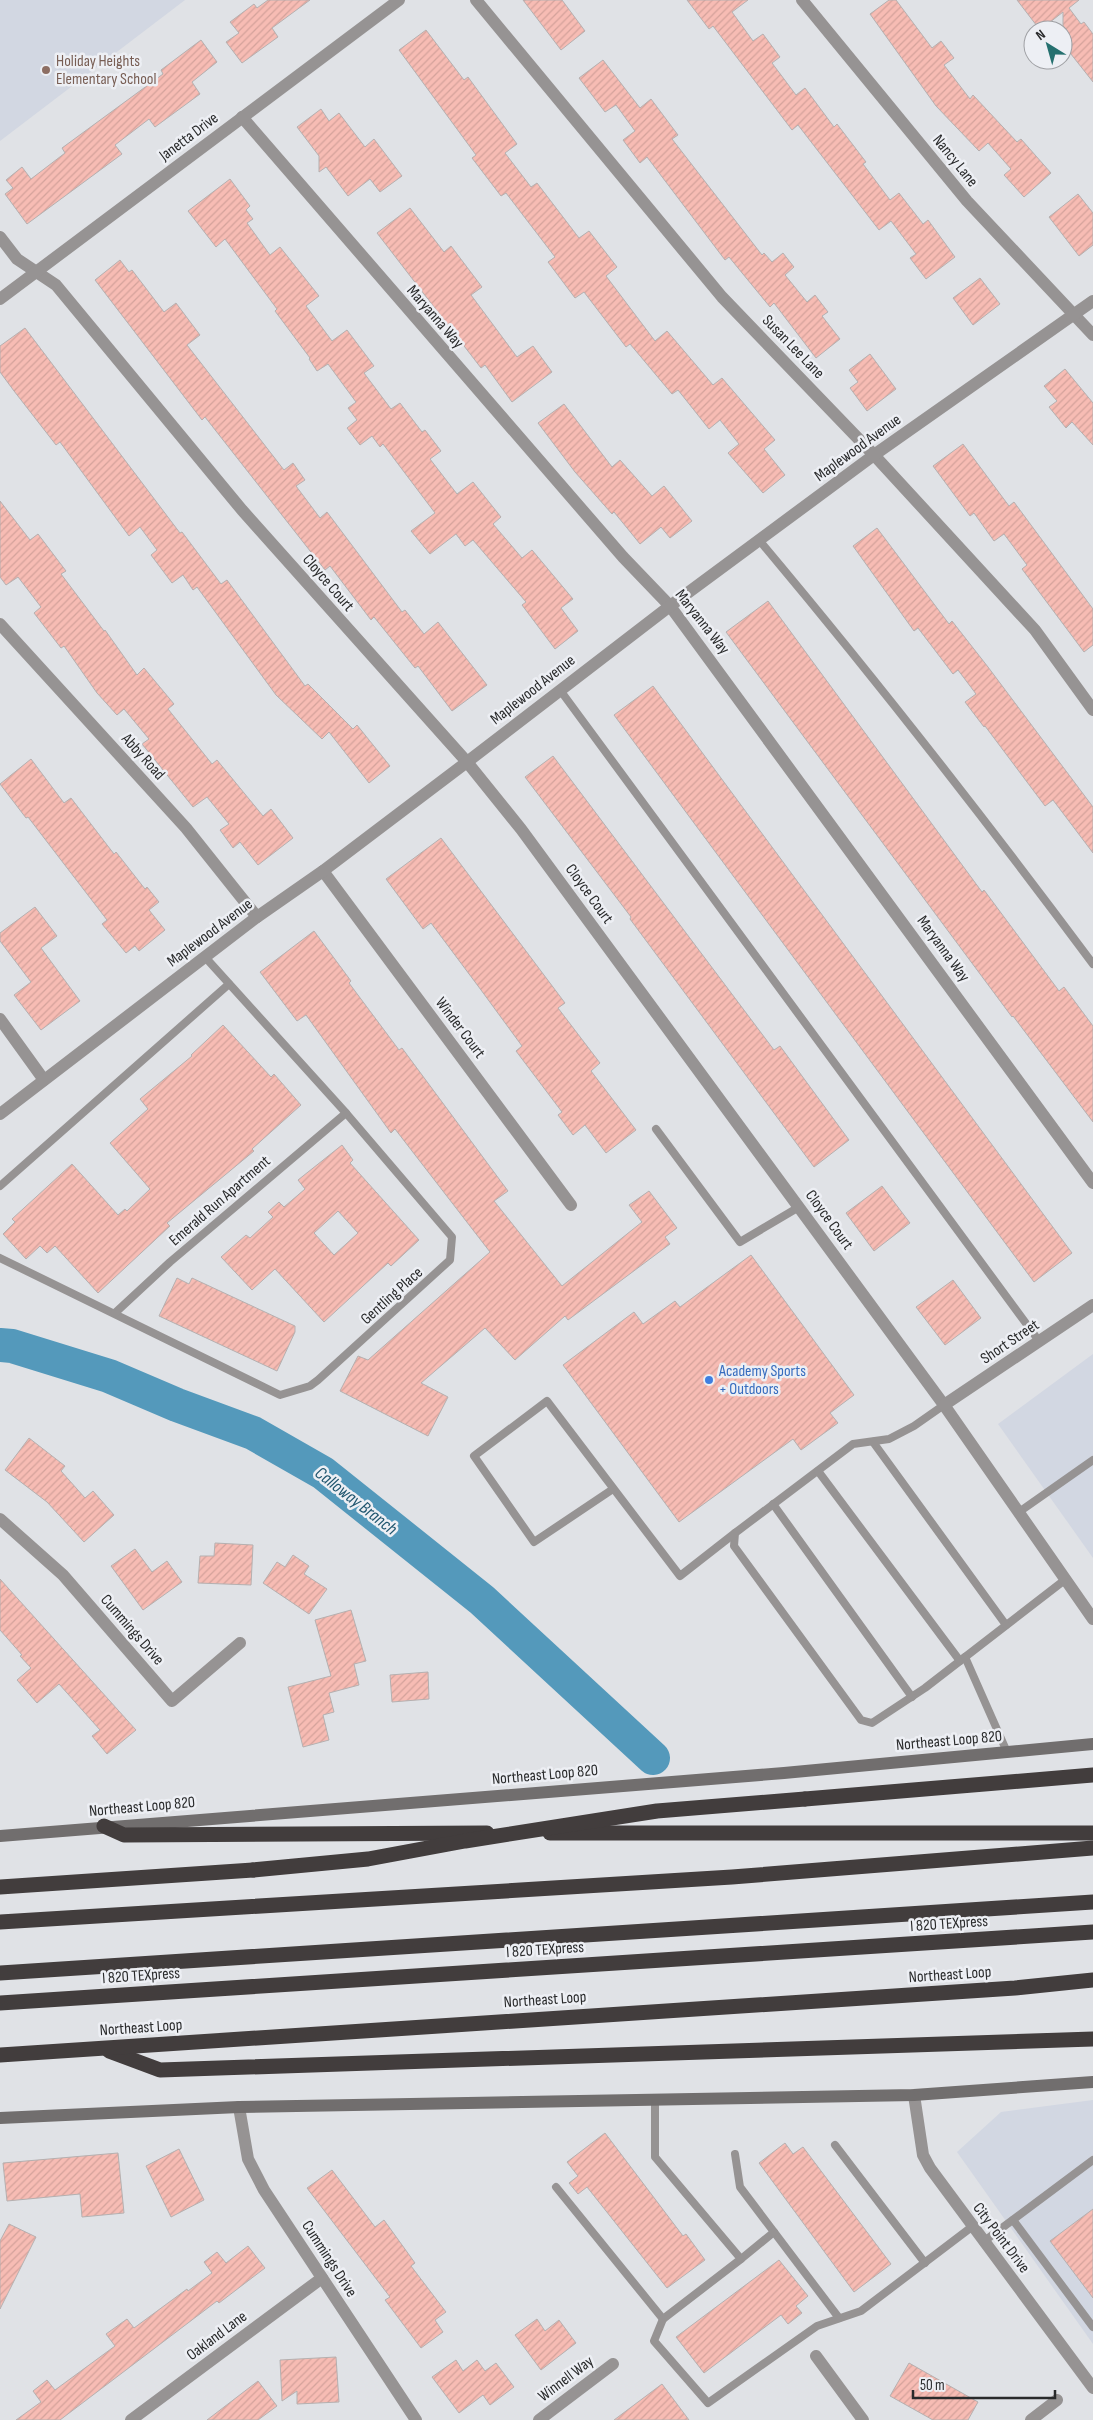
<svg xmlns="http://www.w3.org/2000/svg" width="1093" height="2420" font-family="'Sofia Sans Condensed',sans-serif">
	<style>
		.built { fill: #d2d7e2 }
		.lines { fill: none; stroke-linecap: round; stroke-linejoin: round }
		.river { stroke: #5499bb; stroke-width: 34 }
		.building { fill: url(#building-hatch); stroke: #b5b0b0; fill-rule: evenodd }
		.service { stroke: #969393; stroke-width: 8 }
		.minor { stroke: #969393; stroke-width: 12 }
		.tertiary { stroke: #969393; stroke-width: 12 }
		.secondary { stroke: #716e6e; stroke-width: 12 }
		.motorway { stroke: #423d3d; stroke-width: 15 }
		.motorway-bridge { stroke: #423d3d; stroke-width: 15 }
		.education-dot { fill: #8d6e63; stroke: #edeff4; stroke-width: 2 }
		.shop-dot { fill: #3f7fe0; stroke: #edeff4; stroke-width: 2 }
		.labels { text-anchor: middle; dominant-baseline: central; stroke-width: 5; stroke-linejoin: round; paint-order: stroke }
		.education-label { font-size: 16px; fill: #785e54; stroke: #edeff4; text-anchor: start }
		.street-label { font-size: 16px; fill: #292a2b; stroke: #edeff4 }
		.shop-label { font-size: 16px; fill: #366cbe; stroke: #edeff4; text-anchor: start }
		.water-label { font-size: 18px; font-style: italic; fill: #1f556e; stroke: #edeff4 }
	</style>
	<defs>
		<pattern id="building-hatch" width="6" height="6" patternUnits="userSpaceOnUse" patternTransform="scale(1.25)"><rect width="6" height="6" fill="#f7bcb4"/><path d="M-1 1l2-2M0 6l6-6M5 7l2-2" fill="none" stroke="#d4a29b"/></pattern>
	</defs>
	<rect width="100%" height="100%" fill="#e0e2e6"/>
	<g class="built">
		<path d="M0,0H185L0,141Z"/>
		<path d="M1093,1354V1558L998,1424Z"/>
		<path d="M1093,2100V2344L957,2152L1001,2112Z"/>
	</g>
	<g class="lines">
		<path class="river" d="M0,1345L12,1346L109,1376L177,1405L253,1433L323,1473L482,1600L653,1758"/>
	</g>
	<g class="building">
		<path d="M268,0H310L272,28L278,37L242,63L226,42L239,33L230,22L254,4L257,8Z"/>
		<path d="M523,0H562L585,31L561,50Z"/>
		<path d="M687,0H748L732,12L753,41L763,34L780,57L772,63L796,95L805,88L834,127L837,124L866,162L863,164L890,200L899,193L923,224L928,220L955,257L926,279L910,258L916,254L891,221L879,230L798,125L792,130L713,26L709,29Z"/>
		<path d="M889,0H896L932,48L941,41L954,58L944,65L970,99L973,95L1017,142L1021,139L1051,173L1024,197L1004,175L1011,169L988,143L979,151L936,106L870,14Z"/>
		<path d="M1017,0H1079L1069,8L1081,24L1084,22L1093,34V82L1063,44V12L1040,30Z"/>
		<path d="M426,30L464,80L468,77L517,144L505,153L531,187L537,183L579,238L589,231L617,267L606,276L655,341L667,331L713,385L722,378L775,440L764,449L785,475L763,493L728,453L739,444L720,420L709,429L678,390L672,394L630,344L626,347L584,292L575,298L548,262L555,257L506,193L501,196L472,158L476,155L399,50Z"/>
		<path d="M201,40L217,62L192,82L200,94L155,127L149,119L115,145L122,154L27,224L5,194L13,188L6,180L22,167L31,179L65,153L62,148L163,74L161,70Z"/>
		<path d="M603,60L640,108L651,99L678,135L672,139L762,255L764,253L772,262L783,253L794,267L785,275L807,302L815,295L828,312L822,316L840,339L816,358L774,303L770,307L729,257L725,260L647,157L640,163L623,140L635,131L616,105L605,112L579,78Z"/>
		<path d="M321,109L329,121L339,113L365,147L374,139L402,176L380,192L370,179L348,196L326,167L319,172V156L297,127Z"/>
		<path d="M230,179L250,206L246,210L253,219L247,223L270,255L280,247L319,296L306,306L332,341L347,330L374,366L364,373L391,409L400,403L422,432L425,430L441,451L430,459L457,494L473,482L501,517L493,524L522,558L532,550L573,599L561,608L578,631L555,649L522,605L526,602L473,540L465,546L456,534L430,554L411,531L435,513L383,444L380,447L372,436L360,445L347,428L357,420L348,408L356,402L328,364L317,371L309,359L310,358L275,311L277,309L225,239L216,247L188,211Z"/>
		<path d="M1078,194L1093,213V245L1079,256L1049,217Z"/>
		<path d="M410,208L444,252L451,246L482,287L471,295L517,357L533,346L552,372L512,402L485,365L481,368L377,233Z"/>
		<path d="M120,260L129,272L132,270L164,312L176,303L200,335L187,345L284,470L293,463L305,480L296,486L320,518L327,512L402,612L405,610L424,634L438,622L487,685L452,711L418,666L415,668L374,617L371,620L330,566L325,570L205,417L202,420L95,280Z"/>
		<path d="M980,278L1000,304L973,325L953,298Z"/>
		<path d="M25,328L180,533L182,532L221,584L227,580L305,686L308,684L353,729L357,725L390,766L369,783L329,732L322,739L276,695L197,587L193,590L183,575L172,583L151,555L157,550L140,527L129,536L60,442L56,445L14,391L0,372V346Z"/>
		<path d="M870,354L896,389L867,411L850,388L858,382L849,370Z"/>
		<path d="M1065,369L1093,403V445L1072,422L1066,428L1049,407L1057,401L1044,386Z"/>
		<path d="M564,404L612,467L620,460L652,496L664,486L692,521L670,538L661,527L640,544L614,512L612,514L575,472L538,423Z"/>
		<path d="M963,444L1009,506L1014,502L1093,609V645L1084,652L1022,569L1027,565L1004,534L994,541L974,513L970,516L933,466Z"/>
		<path d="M0,501L30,540L38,534L66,571L61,574L104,631L105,630L137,675L144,668L174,704L168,709L212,764L217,760L263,816L271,809L293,838L258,865L240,842L233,848L220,830L229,824L207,797L193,807L142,744L149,739L124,709L117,715L97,693L64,646L61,648L34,613L41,607L18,577L6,585L0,577Z"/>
		<path d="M877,528L949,624L952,621L988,667L1093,807V853L1053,800L1045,806L985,726L984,727L965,702L976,694L958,670L953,674L918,628L914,631L853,546Z"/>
		<path d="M768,601L982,892L984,890L1059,991L1064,987L1093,1026V1122L1013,1016L1012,1017L726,632Z"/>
		<path d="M653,686L1072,1253L1034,1282L614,715Z"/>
		<path d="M553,756L774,1050L780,1046L849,1140L814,1167L630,919L631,917L525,777Z"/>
		<path d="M31,759L64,803L71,798L114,854L116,852L145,889L147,887L159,902L149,910L165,930L139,951L135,946L126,953L102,924L107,920L28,817L26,818L0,784Z"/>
		<path d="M441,838L565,1003L558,1008L600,1063L591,1071L636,1130L606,1153L585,1125L573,1135L558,1115L562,1112L516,1051L522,1046L481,990L431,923L423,929L386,879Z"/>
		<path d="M35,907L57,936L41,948L80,1001L41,1030L14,995L31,982L0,941V933Z"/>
		<path d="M314,931L351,981L349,983L399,1050L402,1048L508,1191L494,1201L562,1286L642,1222L629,1205L649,1191L677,1228L665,1237L670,1244L568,1320L565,1316L515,1360L485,1328L421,1383L448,1397L428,1436L340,1391L358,1356L368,1360L490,1252L395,1129L391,1133L306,1015L297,1021L260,972Z"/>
		<path d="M223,1025L271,1077L274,1074L301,1105L252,1149L254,1151L167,1223L170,1226L98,1293L55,1246L47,1253L40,1246L26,1259L3,1234L15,1222L12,1219L72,1164L118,1215L125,1209L127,1211L150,1189L110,1143L148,1109L140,1099L192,1056L191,1055Z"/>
		<path d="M342,1145L353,1160L350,1163L419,1240L391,1266L388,1263L324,1322L275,1269L252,1290L221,1257L246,1235L250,1238L273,1217L268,1212L279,1202L284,1207L305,1189L298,1180ZM338,1211L358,1233L334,1255L314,1233Z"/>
		<path d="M882,1186L910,1223L874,1251L846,1213Z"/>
		<path d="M751,1255L854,1395L830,1413L838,1423L801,1450L793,1439L679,1522L563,1365L634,1312L643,1324L675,1301L680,1307Z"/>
		<path d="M177,1278L189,1284L192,1278L295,1326V1332L277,1371L159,1316Z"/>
		<path d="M953,1280L981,1318L945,1345L916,1307Z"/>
		<path d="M29,1438L65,1466L61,1471L85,1498L93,1491L114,1515L84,1542L47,1502L5,1470Z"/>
		<path d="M215,1543L253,1545L251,1585L198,1583L200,1556H214Z"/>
		<path d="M135,1549L152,1572L167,1561L182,1582L143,1610L111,1566Z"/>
		<path d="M293,1555L309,1566L304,1574L327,1589L309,1614L263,1583L277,1562L285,1567Z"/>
		<path d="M0,1579L136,1730L107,1754L92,1736L100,1730L59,1684L37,1703L17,1680L31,1668L20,1656L22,1655L0,1630Z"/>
		<path d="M351,1610L366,1661L354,1664L359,1685L329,1693L334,1712L323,1715L329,1740L303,1747L288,1687L331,1676L315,1620Z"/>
		<path d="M428,1672L429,1699L392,1702L390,1675Z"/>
		<path d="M605,2133L683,2236L686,2234L705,2260L667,2288L587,2187L578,2194L569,2183L578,2176L567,2162Z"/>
		<path d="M785,2143L793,2154L803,2147L891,2264L854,2292L759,2163Z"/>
		<path d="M179,2149L204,2200L171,2217L146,2166Z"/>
		<path d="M118,2153L124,2213L82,2217L80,2194L7,2201L3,2163Z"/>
		<path d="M332,2170L375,2227L384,2220L415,2263L411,2266L446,2312L435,2320L443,2332L421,2348L385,2300L390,2297L307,2188Z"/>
		<path d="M1093,2209V2298L1050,2241Z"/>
		<path d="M9,2224L36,2237L0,2309V2241Z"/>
		<path d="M248,2246L265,2268L219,2303L217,2301L60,2420H16L41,2402L33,2391L47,2380L55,2390L115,2346L106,2334L127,2319L134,2328L187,2289L188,2291L212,2273L204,2262L217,2252L226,2263Z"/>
		<path d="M779,2260L808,2296L796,2306L802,2313L788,2324L781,2315L704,2373L676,2337Z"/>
		<path d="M537,2319L545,2331L559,2320L576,2343L541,2370L515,2335Z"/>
		<path d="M336,2357L339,2402L297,2404V2391L282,2401L280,2360Z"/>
		<path d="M456,2360L463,2371L477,2360L485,2371L496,2363L514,2387L490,2405L483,2395L459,2413L432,2377Z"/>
		<path d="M909,2363L978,2402L968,2420H933L890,2396Z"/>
		<path d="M258,2381L277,2406L258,2420H207Z"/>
		<path d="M662,2384L689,2420H614Z"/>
	</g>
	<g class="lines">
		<g class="service">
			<path d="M759,540C875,678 985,819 1093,964"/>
			<path d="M560,690L1039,1341"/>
			<path d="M656,1129L740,1242L799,1207"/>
			<path d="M0,1186L229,984"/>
			<path d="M0,1258L280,1395L310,1386L318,1380L450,1260L452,1237L346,1113L205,957"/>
			<path d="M115,1313L170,1262L346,1113"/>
			<path d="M944,1405L914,1426L889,1439L853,1444L735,1533L734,1546L861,1720L872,1723L925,1688L1066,1579"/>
			<path d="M873,1442L1006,1625"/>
			<path d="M818,1471L960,1661"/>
			<path d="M613,1489L534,1542L474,1456L547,1401L680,1576L735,1533"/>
			<path d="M773,1504L912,1697"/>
			<path d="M1019,1512L1093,1460"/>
			<path d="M965,1657L1007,1752"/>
			<path d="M835,2145L925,2263"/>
			<path d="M735,2154L740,2187L839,2318"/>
			<path d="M556,2187L663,2319L741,2259L655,2157V2099"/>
			<path d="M1013,2220L1093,2327"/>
			<path d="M983,2242L1093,2160"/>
			<path d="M741,2259L774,2232"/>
			<path d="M663,2319L654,2341L708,2403L817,2326L861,2311L973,2226"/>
		</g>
		<g class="minor">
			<path d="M476,0L722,297L874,455L1035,630L1093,710"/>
			<path d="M802,0L967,201L1093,335"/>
			<path d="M242,117L623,557L670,606L1093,1183"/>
			<path d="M0,237L17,259L56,285L242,510L467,762L521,829L944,1405L1093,1619"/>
			<path d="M0,299L399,0"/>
			<path d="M0,624L186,828L257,917"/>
			<path d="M323,871L571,1205"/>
			<path d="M0,1019L44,1080"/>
			<path d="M944,1405L1093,1305"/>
			<path d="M0,1519L63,1575L172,1701L240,1643"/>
			<path d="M914,2095L923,2155L930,2168L1093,2388"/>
			<path d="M816,2356L863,2420"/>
			<path d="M131,2420L322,2278"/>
			<path d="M539,2420L613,2364"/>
			<path d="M1031,2420L1057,2400"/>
		</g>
		<g class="tertiary">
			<path d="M0,1114L257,917L323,871L467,762L670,606L874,455L1093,301"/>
			<path d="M239,2107L248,2159L264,2190L416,2420"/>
		</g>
		<g class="secondary">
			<path d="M0,1836L784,1773L1093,1744"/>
			<path d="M0,2118L239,2107L914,2095L1093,2082"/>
		</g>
		<g class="motorway">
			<path d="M805,1799L1093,1775"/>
			<path d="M104,1826L124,1835L487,1833"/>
			<path d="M550,1833H1093"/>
			<path d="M0,1887L253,1870"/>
			<path d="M0,1922L732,1877L1093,1848"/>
			<path d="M0,1973L1093,1902"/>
			<path d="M0,2003L1093,1932"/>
			<path d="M109,2051L160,2070L1093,2039"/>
			<path d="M0,2055L1015,1988L1093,1980"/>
		</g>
		<path class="motorway-bridge" d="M253,1870L368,1859L465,1841L657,1811L805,1799"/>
	</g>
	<circle class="education-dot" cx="46" cy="70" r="5"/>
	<circle class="shop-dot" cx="709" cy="1380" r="5"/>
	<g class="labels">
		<g class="education-label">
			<text x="56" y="61">Holiday Heights<tspan x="56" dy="18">Elementary School</tspan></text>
		</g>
		<g class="street-label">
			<text transform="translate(189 137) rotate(-37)">Janetta Drive</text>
			<text transform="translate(955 161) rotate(51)">Nancy Lane</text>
			<text transform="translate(435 317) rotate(49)">Maryanna Way</text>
			<text transform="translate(793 347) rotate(46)">Susan Lee Lane</text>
			<text transform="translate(858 448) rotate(-36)">Maplewood Avenue</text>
			<text transform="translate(328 583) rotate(49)">Cloyce Court</text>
			<text transform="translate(702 622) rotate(52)">Maryanna Way</text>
			<text transform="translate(533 690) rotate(-38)">Maplewood Avenue</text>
			<text transform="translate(143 757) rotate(48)">Abby Road</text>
			<text transform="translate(589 894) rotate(54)">Cloyce Court</text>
			<text transform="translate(210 933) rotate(-37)">Maplewood Avenue</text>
			<text transform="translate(943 949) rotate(54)">Maryanna Way</text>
			<text transform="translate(460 1028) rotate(53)">Winder Court</text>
			<text transform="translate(220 1201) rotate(-41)">Emerald Run Apartment</text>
			<text transform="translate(829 1220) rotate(54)">Cloyce Court</text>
			<text transform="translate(392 1296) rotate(-42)">Gentling Place</text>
			<text transform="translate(1010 1342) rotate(-34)">Short Street</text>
			<text transform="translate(132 1630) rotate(49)">Cummings Drive</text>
			<text transform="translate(949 1741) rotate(-5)">Northeast Loop 820</text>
			<text transform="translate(545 1775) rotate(-5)">Northeast Loop 820</text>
			<text transform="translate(142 1807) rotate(-5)">Northeast Loop 820</text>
			<text transform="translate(949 1924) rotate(-4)">I 820 TEXpress</text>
			<text transform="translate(545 1950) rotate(-4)">I 820 TEXpress</text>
			<text transform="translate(950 1975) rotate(-4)">Northeast Loop</text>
			<text transform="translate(141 1976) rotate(-4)">I 820 TEXpress</text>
			<text transform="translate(545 2000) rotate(-4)">Northeast Loop</text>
			<text transform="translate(141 2028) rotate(-4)">Northeast Loop</text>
			<text transform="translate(1001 2238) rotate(53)">City Point Drive</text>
			<text transform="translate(329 2259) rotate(57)">Cummings Drive</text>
			<text transform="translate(217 2336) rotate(-37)">Oakland Lane</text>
			<text transform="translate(566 2379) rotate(-37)">Winnell Way</text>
		</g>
		<g class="shop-label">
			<text x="719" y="1371">Academy Sports<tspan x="719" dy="18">+ Outdoors</tspan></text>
		</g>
		<g class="water-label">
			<text transform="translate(356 1501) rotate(38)">Calloway Branch</text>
		</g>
	</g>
	<g transform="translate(1048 45) rotate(323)"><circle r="24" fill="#edeff4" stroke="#9fa0a4"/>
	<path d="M0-4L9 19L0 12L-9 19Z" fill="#25706f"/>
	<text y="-8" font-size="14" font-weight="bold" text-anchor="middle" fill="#292a2b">N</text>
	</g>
	<path d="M913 2390v8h142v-8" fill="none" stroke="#292a2b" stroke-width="2.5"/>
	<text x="920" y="2390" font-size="15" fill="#292a2b" stroke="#edeff4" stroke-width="4" paint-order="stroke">50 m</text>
</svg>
